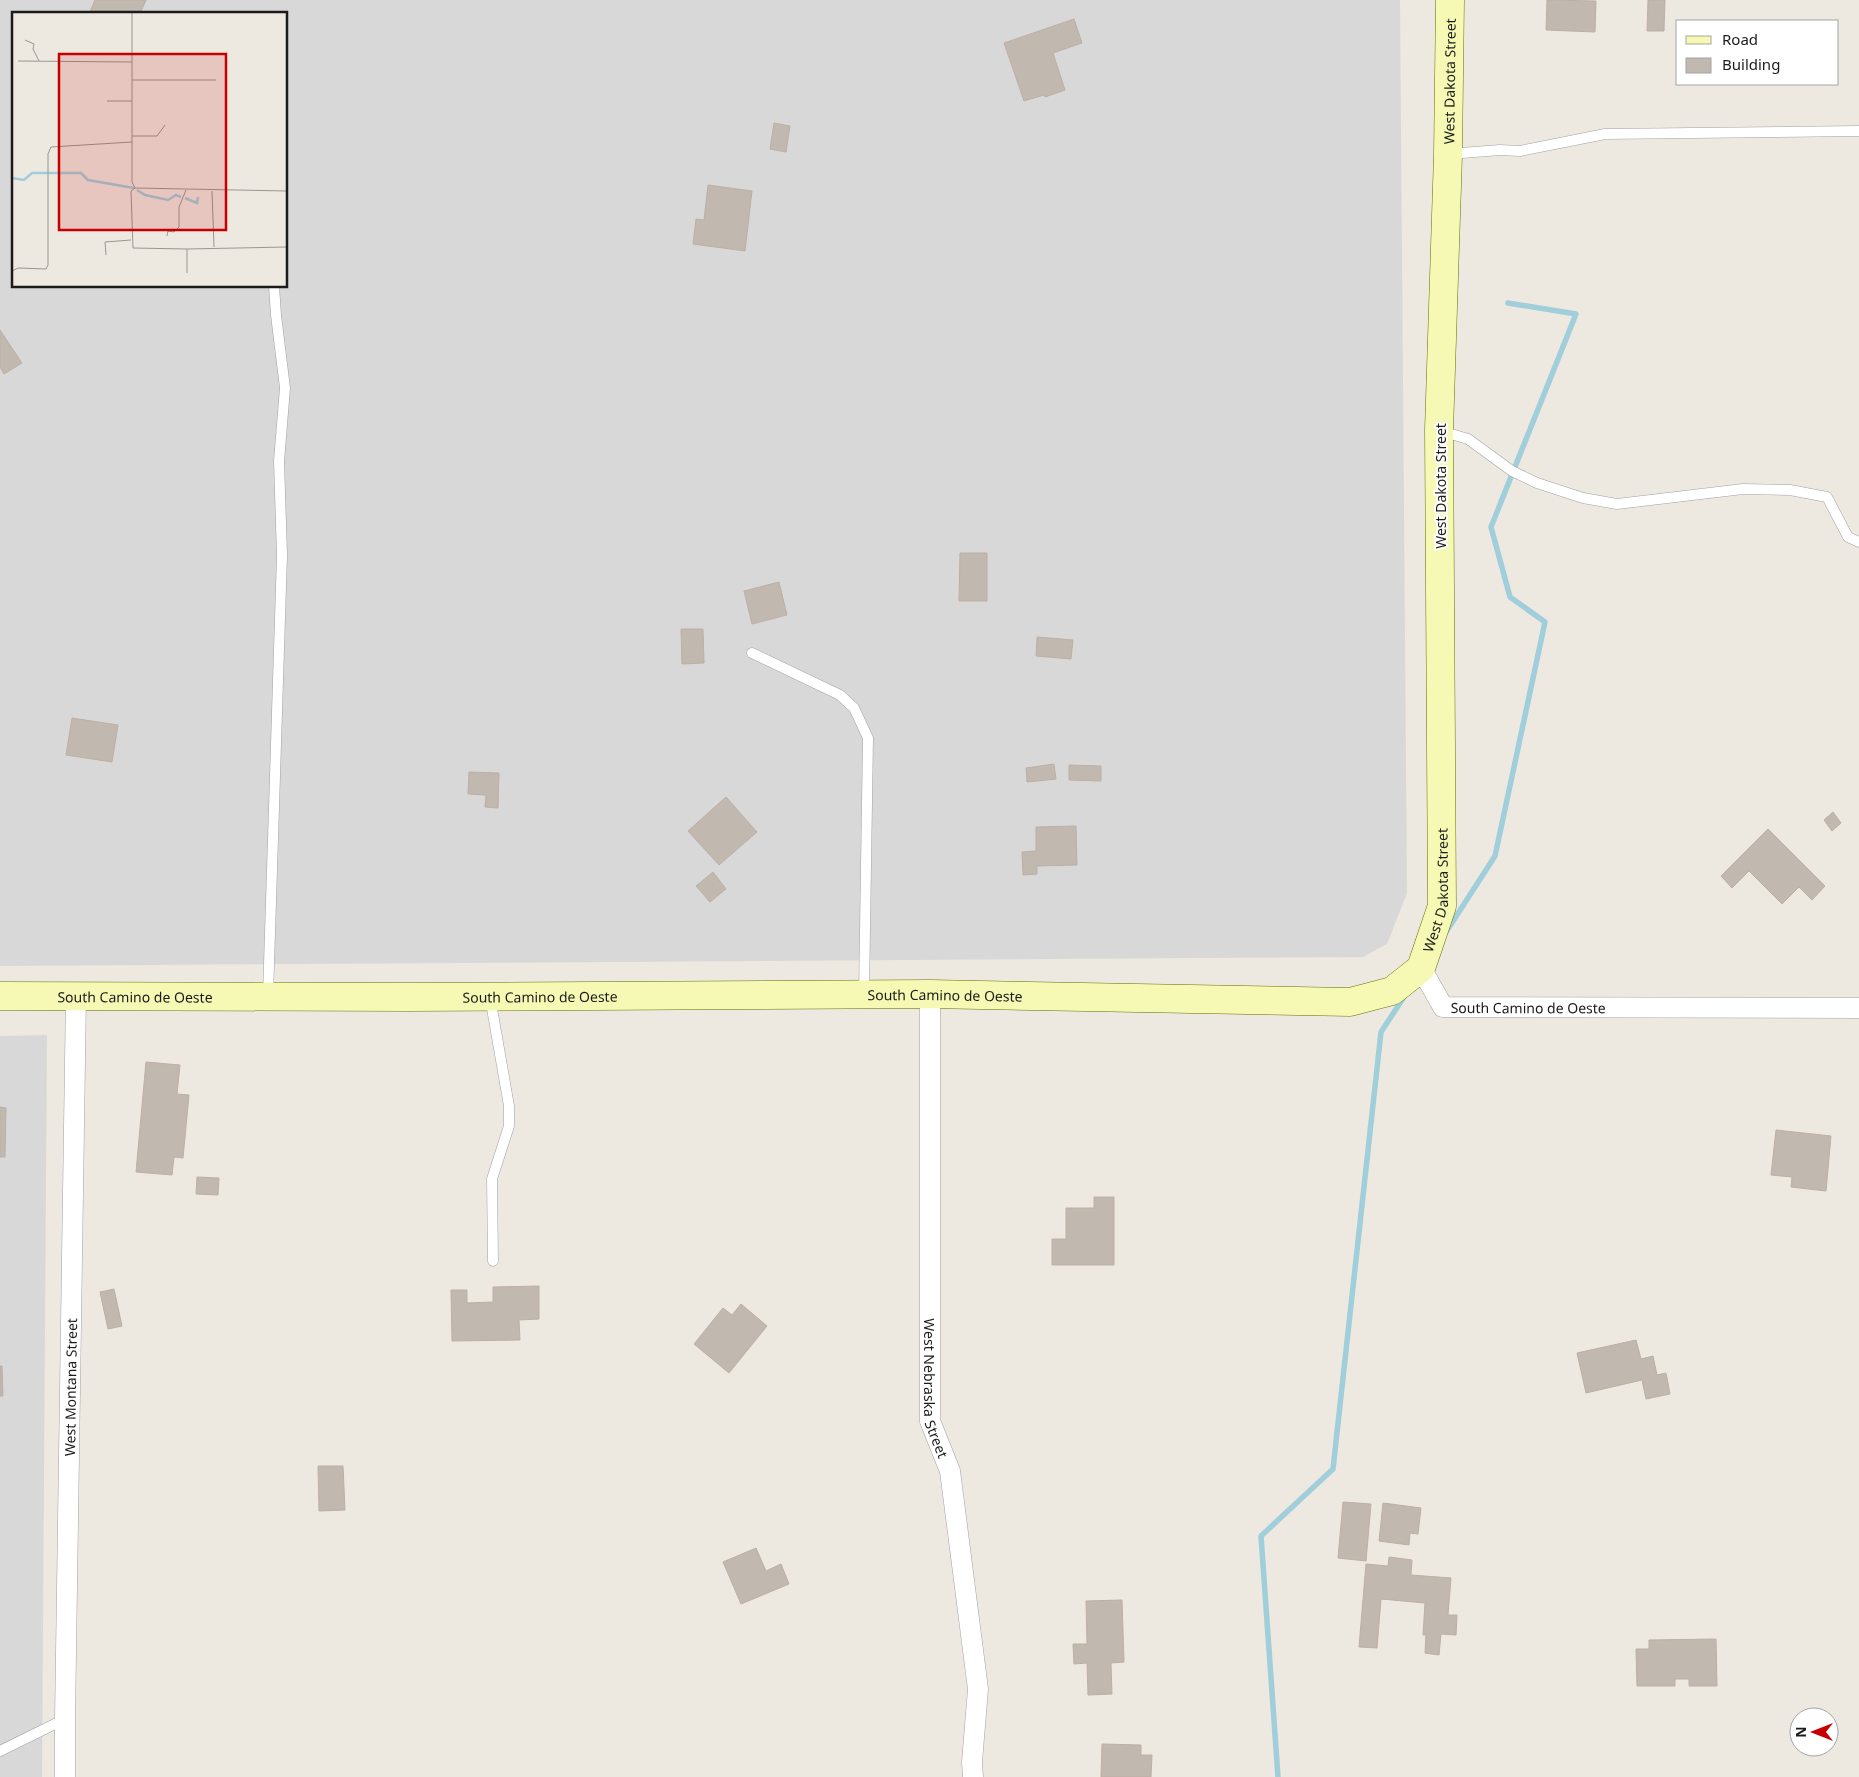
<svg xmlns="http://www.w3.org/2000/svg" width="1859" height="1777" font-family="'Noto Sans',sans-serif">
	<style>
		.residential { fill: #d9d8d8; fill-rule: evenodd }
		.lines { fill: none; stroke-linecap: round; stroke-linejoin: round }
		.stream { stroke: #a0cedb; stroke-width: 5.5 }
		.building { fill: #c1b8b0; stroke: #beafa3 }
		.lane-casing { stroke: #a2a2a2; stroke-width: 11 }
		.street-casing { stroke: #a2a2a2; stroke-width: 21 }
		.secondary-casing { stroke: #657005; stroke-width: 29 }
		.lane { stroke: #fff; stroke-width: 10 }
		.street { stroke: #fff; stroke-width: 20 }
		.secondary { stroke: #f6f9b3; stroke-width: 28 }
		.labels { text-anchor: middle; dominant-baseline: central; stroke-width: 4; stroke-linejoin: round; paint-order: stroke }
		.street-label { font-size: 14px; fill: #1b1b1b; stroke: #fff }
		.inset-river { fill: none; stroke: #a0cedb; stroke-width: 2.5 }
		.inset-road { fill: none; stroke: #999792; stroke-width: 1 }
		.view { fill: #c60001; fill-opacity: 0.15; stroke: #c60001; stroke-width: 2.5 }
		.inset-edge { fill: none; stroke: #1b1b1b; stroke-width: 2.5 }
	</style>
	<rect width="100%" height="100%" fill="#ede9e1"/>
	<g class="residential">
		<path d="M0,0H1400L1407,893L1387,944L1363,957L0,966ZM14,14H286V286H14Z"/>
		<path d="M47,1035L42,1777H0V1036Z"/>
	</g>
	<g class="lines">
		<g class="stream">
			<path d="M1446,932L1495,856L1545,622L1510,597L1491,527L1576,314L1508,303"/>
			<path d="M1278,1777L1261,1536L1333,1469L1381,1032L1404,997"/>
		</g>
	</g>
	<g class="building">
		<path d="M95,0H146L140,14H89Z"/>
		<path d="M1547,0L1596,1L1595,32L1546,30Z"/>
		<path d="M1648,0H1665L1664,31H1647Z"/>
		<path d="M1074,19L1082,43L1053,53L1065,90L1045,97L1044,95L1024,101L1004,43Z"/>
		<path d="M774,123L790,126L786,152L770,149Z"/>
		<path d="M708,185L752,191L745,251L693,244L696,219L704,220Z"/>
		<path d="M0,330L22,363L4,374L0,367Z"/>
		<path d="M960,553H987V601H959Z"/>
		<path d="M779,582L787,615L752,624L744,591Z"/>
		<path d="M681,629H703L704,663L682,664Z"/>
		<path d="M1037,637L1073,640L1071,659L1036,656Z"/>
		<path d="M72,718L118,725L112,762L66,755Z"/>
		<path d="M1054,764L1056,779L1027,782L1026,768Z"/>
		<path d="M1069,765L1101,766V781L1069,780Z"/>
		<path d="M469,772L499,773L498,808L485,807L486,795L468,794Z"/>
		<path d="M726,797L757,832L719,865L688,831Z"/>
		<path d="M1833,812L1841,823L1832,831L1824,820Z"/>
		<path d="M1076,826L1077,865L1037,866V874L1023,875L1022,852L1036,851V827Z"/>
		<path d="M1768,829L1825,886L1812,900L1799,887L1782,904L1749,871L1732,888L1721,876Z"/>
		<path d="M713,872L726,889L710,902L696,886Z"/>
		<path d="M146,1062L180,1065L177,1094L189,1095L183,1158L174,1157L172,1175L136,1172Z"/>
		<path d="M0,1107L6,1108L5,1157H0Z"/>
		<path d="M1776,1130L1831,1136L1826,1191L1791,1187L1792,1177L1771,1175Z"/>
		<path d="M197,1177L219,1178L218,1195L196,1194Z"/>
		<path d="M1094,1197H1114V1265H1052V1239H1066V1208H1094Z"/>
		<path d="M539,1286V1319L519,1320L520,1340L452,1341L451,1290H467V1303L493,1302V1287Z"/>
		<path d="M114,1289L122,1326L108,1329L100,1292Z"/>
		<path d="M741,1304L767,1326L729,1373L694,1344L723,1308L732,1315Z"/>
		<path d="M1636,1340L1641,1359L1653,1356L1657,1375L1666,1373L1670,1394L1646,1399L1642,1380L1586,1393L1577,1353Z"/>
		<path d="M0,1366H2L3,1396H0Z"/>
		<path d="M318,1466H343L345,1510L319,1511Z"/>
		<path d="M1343,1502L1371,1504L1366,1561L1338,1558Z"/>
		<path d="M1383,1503L1421,1508L1418,1534L1410,1533L1409,1545L1379,1541Z"/>
		<path d="M756,1548L766,1571L781,1564L789,1584L741,1604L723,1562Z"/>
		<path d="M1389,1557L1412,1560L1411,1575L1451,1578L1448,1615H1457L1456,1635L1441,1634L1439,1655L1425,1653L1426,1635H1423L1425,1603L1381,1599L1377,1648L1359,1647L1366,1564L1388,1566Z"/>
		<path d="M1122,1600L1124,1662L1111,1663L1112,1694L1088,1695L1087,1663L1074,1664L1073,1644H1087L1086,1601Z"/>
		<path d="M1716,1639L1717,1686H1689V1679H1675V1686H1637L1636,1649H1649V1640Z"/>
		<path d="M1102,1744L1141,1745V1755H1152L1151,1777H1101Z"/>
	</g>
	<g class="lines">
		<defs>
			<g id="lane">
				<path d="M1449,154L1500,150L1520,151L1605,134L1859,131"/>
				<path d="M1441,431L1468,439L1512,471L1537,483L1583,498L1617,504L1743,489L1790,490L1827,497L1848,537L1859,542"/>
				<path d="M752,653L840,695L854,708L868,738L864,993"/>
				<path d="M268,996L282,555L279,461L285,388L276,315L274,286"/>
				<path d="M490,997L509,1106V1126L492,1179L493,1261"/>
				<path d="M0,1751L65,1719"/>
			</g>
			<g id="street">
				<path id="s1" d="M1421,968L1443,1007L1859,1008"/>
				<path id="s2" d="M930,994V1421L950,1471L978,1689L972,1762L973,1777"/>
				<path id="s3" d="M65,1777V1719L76,996"/>
			</g>
			<g id="secondary">
				<path id="s4" d="M0,996L409,997L930,994L1350,1002L1392,991L1421,968L1442,906L1439,430L1448,155L1450,0"/>
			</g>
		</defs>
		<use href="#lane" class="lane-casing"/>
		<use href="#street" class="street-casing"/>
		<use href="#secondary" class="secondary-casing"/>
		<use href="#lane" class="lane"/>
		<use href="#street" class="street"/>
		<use href="#secondary" class="secondary"/>
	</g>
	<g class="labels">
		<g class="street-label">
			<text stroke="none"><textPath href="#s4" startOffset="2321">West Dakota Street</textPath></text>
			<text transform="translate(1440 486) rotate(-90)">West Dakota Street</text>
			<text stroke="none"><textPath href="#s4" startOffset="1511">West Dakota Street</textPath></text>
			<text stroke="none"><textPath href="#s4" startOffset="945">South Camino de Oeste</textPath></text>
			<text stroke="none"><textPath href="#s4" startOffset="135">South Camino de Oeste</textPath></text>
			<text stroke="none"><textPath href="#s4" startOffset="540">South Camino de Oeste</textPath></text>
			<text stroke="none"><textPath href="#s1" startOffset="130">South Camino de Oeste</textPath></text>
			<text stroke="none"><textPath href="#s3" startOffset="390">West Montana Street</textPath></text>
			<text stroke="none"><textPath href="#s2" startOffset="395">West Nebraska Street</textPath></text>
		</g>
	</g>
	<g transform="translate(12 12)">
		<rect width="275" height="275" fill="#ede9e1"/>
		<path class="inset-river" d="M0,166L12,168L20,161H69L76,168L122,176M125,178L133,183L156,188L164,183L169,185M173,186L185,191L186,185"/>
		<path class="inset-road" d="M120,1V170L123,176M13,28L22,32L21,37L27,49M6,49L120,50M120,68H204M95,89H120M120,124H145L153,113M123,176L275,179M123,176L119,179L121,236L175,237M200,179L202,235M155,224L156,219L162,220L167,215V195L174,178M94,243L93,230L119,228M0,259L6,256L34,257L36,253V142L39,135L120,130M175,261V237L275,235"/>
		<path class="view" d="M47,42H214V218H47Z"/>
		<rect width="275" height="275" class="inset-edge"/>
	</g>
	<rect x="1676" y="20" width="162" height="65" fill="#ffffff" stroke="#a4a4a4"/>
	<rect x="1686" y="36" width="25" height="8" fill="#f6f9b3" stroke="#a4a4a4"/>
	<text x="1722" y="45" font-size="15" fill="#1b1b1b">Road</text>
	<rect x="1686" y="58" width="25" height="15" fill="#c1b8b0" stroke="#a4a4a4"/>
	<text x="1722" y="70" font-size="15" fill="#1b1b1b">Building</text>
	<g transform="translate(1814 1732) rotate(270)"><circle r="24" fill="#ffffff" stroke="#a4a4a4"/>
	<path d="M0-4L9 19L0 12L-9 19Z" fill="#c60001"/>
	<text y="-8" font-size="14" font-weight="bold" text-anchor="middle" fill="#1b1b1b">N</text>
	</g>
</svg>
